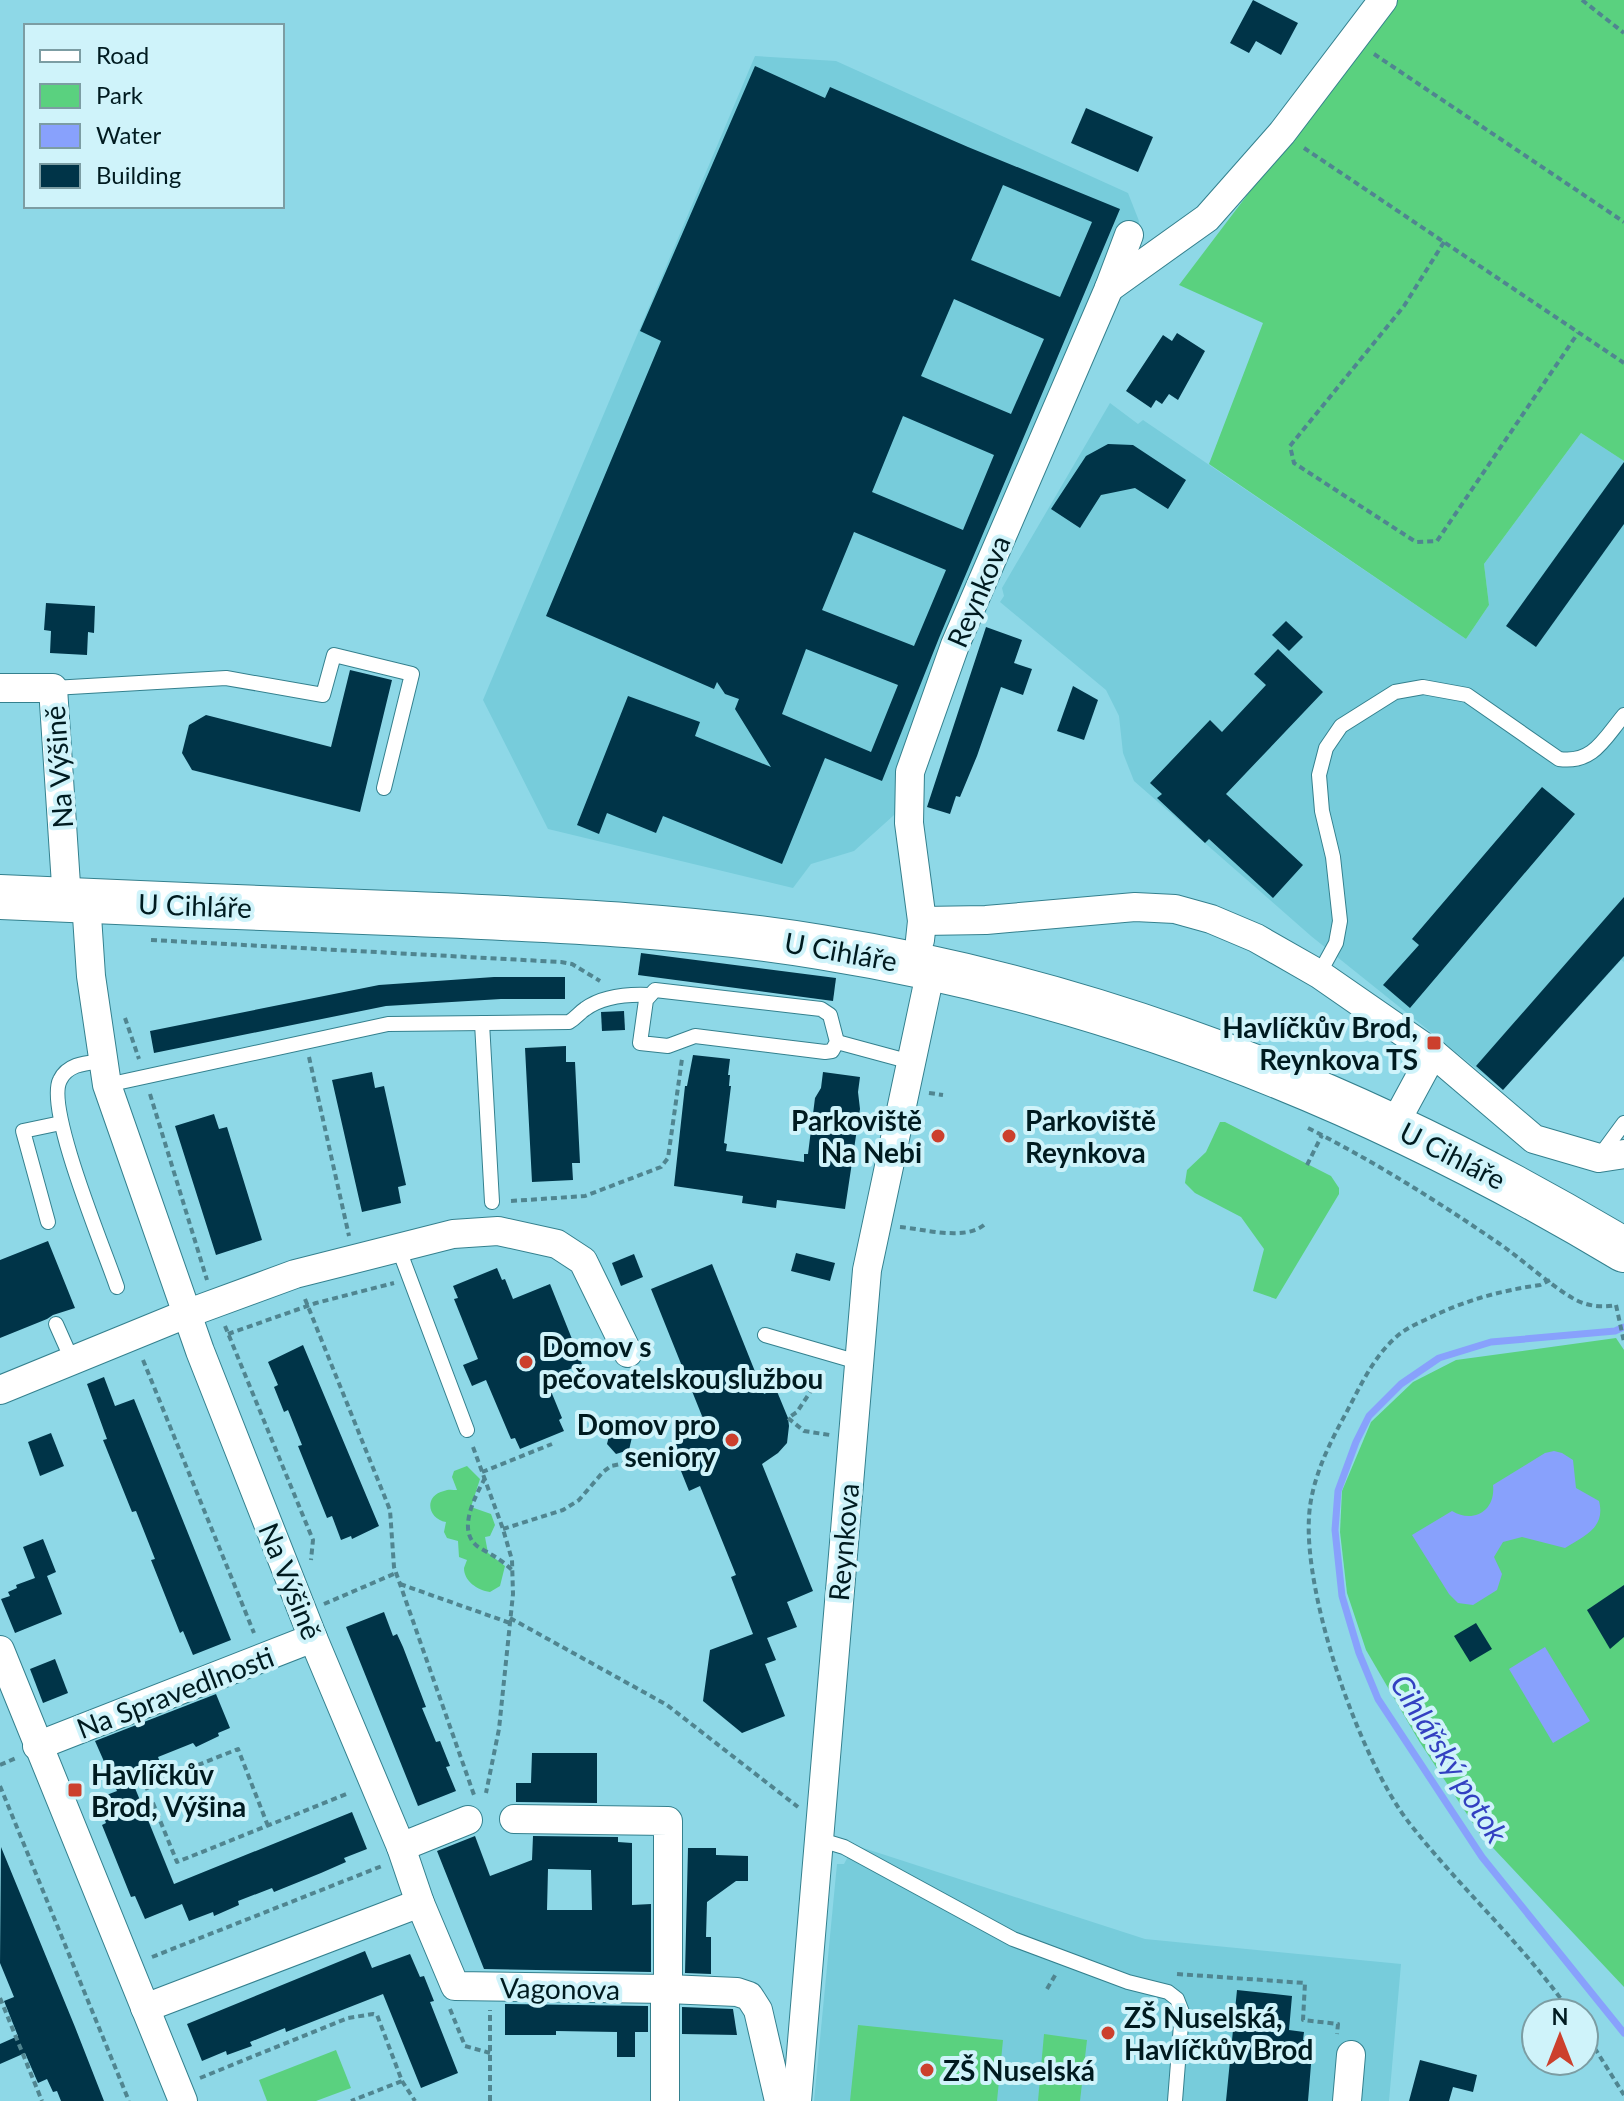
<svg xmlns="http://www.w3.org/2000/svg" width="1624" height="2101" font-family="Lato,sans-serif">
	<style>
		.built { fill: #77ccdb }
		.green { fill: #5ad17f }
		.water { fill: #88a1fc }
		.lines { fill: none; stroke-linecap: round; stroke-linejoin: round }
		.stream { stroke: #88a1fc; stroke-width: 7 }
		.building { fill: #003448; fill-rule: evenodd }
		.service-casing { stroke: #34808e; stroke-width: 16 }
		.minor-casing { stroke: #34808e; stroke-width: 30 }
		.primary-casing { stroke: #34808e; stroke-width: 46 }
		.path { stroke: #508590; stroke-width: 4; stroke-dasharray: 6 4; stroke-linecap: butt }
		.service { stroke: #fff; stroke-width: 14 }
		.minor { stroke: #fff; stroke-width: 28 }
		.primary { stroke: #fff; stroke-width: 44 }
		.poi-dot { fill: #cc402d; stroke: #cff3fa; stroke-width: 3 }
		.labels { text-anchor: middle; dominant-baseline: central; stroke-width: 8; stroke-linejoin: round; paint-order: stroke }
		.street-label { font-size: 28px; fill: #001b20; stroke: #cff3fa }
		.poi-label { font-size: 28px; font-weight: bold; fill: #001b20; stroke: #cff3fa; text-anchor: start }
		.water-label { font-size: 30px; font-style: italic; fill: #3340c1; stroke: #cff3fa }
	</style>
	<rect width="100%" height="100%" fill="#8ed8e7"/>
	<g class="built">
		<path d="M755,56L836,61L1128,193L1139,221L1138,243L962,645L903,807L854,851L811,864L793,888L548,829L483,700Z"/>
		<path d="M1110,403L1138,424L1143,420L1466,639L1489,605L1484,564L1581,433L1624,461V962L1621,960L1503,1090L1311,936L1134,781L1123,753L1119,716L1106,690L1000,602L1004,596L1002,588Z"/>
		<path d="M854,1845L1145,1939L1401,1964L1389,2101H814L837,1864H844Z"/>
	</g>
	<g class="green">
		<path d="M1395,0H1624V461L1581,433L1484,564L1489,605L1466,639L1209,464L1263,323L1179,285Z"/>
		<path d="M1220,1122H1225L1331,1176L1339,1188V1194L1276,1299L1253,1291L1264,1249L1241,1217L1195,1193L1185,1183L1187,1170L1206,1152Z"/>
		<path d="M1616,1338L1624,1350V1987L1480,1834L1419,1741L1366,1650L1347,1593L1340,1532L1342,1491L1371,1422L1413,1382L1456,1360Z"/>
		<path d="M467,1466L480,1479L471,1507L491,1514L495,1525L490,1536L485,1537L488,1553L505,1566L500,1586L490,1592C477,1590 464,1581 464,1568L467,1560L459,1557L458,1541L447,1538L444,1532L446,1522C428,1519 423,1496 444,1491C448,1489 453,1490 457,1490L452,1477L454,1471Z"/>
		<path d="M858,2025L1003,2040L997,2101H850Z"/>
		<path d="M1044,2034L1087,2040L1080,2101H1038Z"/>
		<path d="M336,2050L351,2088L316,2101H267L259,2080Z"/>
	</g>
	<g class="water">
		<path d="M1554,1451L1562,1453L1573,1460L1576,1488L1599,1501C1606,1528 1584,1536 1565,1548L1522,1537L1503,1542L1494,1557L1502,1574L1497,1590L1473,1605L1458,1603L1449,1594L1412,1535L1452,1511C1473,1524 1496,1511 1493,1485L1545,1453Z"/>
		<path d="M1545,1647L1590,1721L1553,1743L1509,1669Z"/>
	</g>
	<g class="lines">
		<path class="stream" d="M1624,1327L1615,1331L1491,1342L1439,1358L1401,1384L1369,1416L1356,1442L1338,1491L1335,1530L1342,1596L1359,1653L1378,1699L1482,1857L1624,2033"/>
	</g>
	<g class="building">
		<path d="M1253,0L1298,23L1281,55L1256,41L1249,53L1230,43Z"/>
		<path d="M755,66L825,98L830,87L968,147L1120,209L939,638L882,781L825,758L782,864L663,816L656,833L607,813L599,834L577,825L628,696L700,722L695,736L771,767L735,709L739,699L725,694L717,682L714,689L546,616L661,341L640,331ZM1003,185L1092,222L1060,297L971,260ZM954,299L1044,339L1011,414L921,376ZM903,416L994,455L963,530L872,492ZM854,532L946,570L914,646L822,610ZM806,649L898,685L871,752L782,714Z"/>
		<path d="M1086,108L1153,137L1138,172L1071,143Z"/>
		<path d="M1177,333L1205,351L1178,400L1169,394L1162,404L1156,400L1151,408L1126,391L1163,335L1172,341Z"/>
		<path d="M1108,444L1133,445L1186,480L1168,509L1135,488L1101,495L1080,528L1051,509L1086,456Z"/>
		<path d="M1624,462V524L1536,647L1506,626Z"/>
		<path d="M46,603L95,606L94,633L88,632L87,655L50,653L51,631L44,630Z"/>
		<path d="M1286,621L1303,637L1289,651L1272,635Z"/>
		<path d="M986,627L1022,640L1014,663L1032,669L1023,695L1001,687L977,756L960,797L956,796L950,814L927,807Z"/>
		<path d="M1278,649L1323,692L1226,794L1303,865L1273,898L1209,839L1205,843L1157,798L1162,794L1150,783L1210,720L1222,732L1266,685L1254,674Z"/>
		<path d="M350,670L392,680L360,812L192,770L182,753L189,725L206,715L331,747Z"/>
		<path d="M1073,686L1098,700L1084,740L1057,731Z"/>
		<path d="M1542,787L1575,814L1410,1008L1383,985L1419,945L1412,939Z"/>
		<path d="M1624,897V956L1503,1090L1476,1066Z"/>
		<path d="M641,953L836,978L833,1001L638,975Z"/>
		<path d="M494,977H565V999H501L386,1006L154,1053L150,1031L379,985Z"/>
		<path d="M624,1011L625,1030L602,1031L601,1012Z"/>
		<path d="M566,1046V1062H575L580,1163H572L573,1180L532,1182L525,1048Z"/>
		<path d="M693,1055L730,1059L728,1075H730L729,1086H731L724,1143L727,1144L726,1151L804,1162V1154H808L815,1098L821,1088L823,1072L860,1077L858,1092L860,1109L845,1209L777,1200L776,1208L742,1203L743,1196L674,1186L685,1086H687Z"/>
		<path d="M372,1072L375,1088L384,1086L406,1185L398,1187L401,1203L362,1212L332,1080Z"/>
		<path d="M214,1114L219,1129L227,1127L262,1240L216,1255L175,1126Z"/>
		<path d="M48,1241L75,1308L53,1315L47,1319L0,1338V1260Z"/>
		<path d="M796,1253L835,1263L830,1281L791,1271Z"/>
		<path d="M634,1254L643,1277L621,1286L612,1263Z"/>
		<path d="M712,1264L764,1394L776,1389L788,1418L789,1426L787,1443L778,1453L762,1464L813,1591L787,1602L797,1627L767,1638L776,1660L765,1664L785,1716L742,1733L703,1701L710,1650L753,1634L731,1577L736,1575L700,1486L689,1491L677,1461L675,1446L677,1438L683,1429L702,1416L651,1289Z"/>
		<path d="M497,1268L502,1280L505,1279L513,1299L550,1284L582,1364L546,1379L562,1418L559,1420L564,1431L520,1449L515,1438L511,1439L486,1380L472,1386L463,1365L478,1359L454,1299L458,1298L453,1286Z"/>
		<path d="M303,1345L379,1526L352,1539L351,1536L341,1540L332,1516L327,1518L298,1446L302,1445L288,1410L284,1412L274,1387L278,1385L268,1362Z"/>
		<path d="M104,1377L115,1406L134,1399L231,1640L193,1655L183,1631L180,1633L151,1560L155,1559L136,1511L132,1512L103,1440L107,1439L87,1384Z"/>
		<path d="M623,1428L632,1437L629,1450L616,1454L607,1444L610,1432Z"/>
		<path d="M51,1433L64,1466L40,1476L28,1442Z"/>
		<path d="M43,1539L56,1572L47,1576L62,1614L15,1633L1,1599L10,1596L8,1592L17,1588L16,1585L35,1578L23,1547Z"/>
		<path d="M1624,1585V1637L1610,1649L1587,1610Z"/>
		<path d="M384,1612L393,1636L397,1634L403,1647L426,1707L422,1708L436,1742L440,1741L450,1766L446,1767L456,1791L418,1806L346,1627Z"/>
		<path d="M1476,1623L1492,1649L1470,1662L1454,1636Z"/>
		<path d="M55,1659L68,1693L43,1703L30,1669Z"/>
		<path d="M216,1694L230,1728L218,1733L219,1736L196,1747L193,1743L158,1757L165,1775L135,1788L174,1884L352,1812L367,1849L344,1858L346,1862L321,1873L274,1892L272,1888L238,1901L239,1905L214,1916L213,1912L189,1921L182,1904L145,1919L135,1896L131,1897L102,1825L106,1823L96,1799L117,1791L95,1741Z"/>
		<path d="M532,1753H597V1803L516,1802V1783H531Z"/>
		<path d="M475,1836L490,1876L532,1860L533,1836L618,1837V1842L632,1843V1905L651,1904V1972L484,1969L437,1851ZM548,1869L591,1870L592,1910H547Z"/>
		<path d="M1,1847L75,2027L104,2101H61L57,2091L53,2092L47,2079L38,2083L25,2053L0,2064V2044L18,2036L4,2001L14,1997L0,1963Z"/>
		<path d="M688,1848H716V1855L748,1856V1881H736L707,1902L706,1937H711V1974L685,1973Z"/>
		<path d="M365,1951L372,1968L410,1954L420,1977L424,1976L434,2001L430,2002L458,2073L421,2088L383,1994L286,2032L285,2028L250,2042L252,2046L227,2055L226,2051L202,2061L187,2024Z"/>
		<path d="M1237,1990L1292,1996L1289,2030L1304,2032L1303,2040H1313L1308,2101H1226Z"/>
		<path d="M505,2004L648,2006V2032H635V2057H617V2032L556,2031V2035H505Z"/>
		<path d="M682,2007L733,2009L737,2035L682,2034Z"/>
		<path d="M1420,2060L1477,2075L1473,2092L1453,2087L1449,2101H1409Z"/>
	</g>
	<g class="lines">
		<defs>
			<g id="service">
				<path d="M53,688L226,678L323,695L334,655L412,674L384,788"/>
				<path d="M1319,974L1336,943L1340,921L1333,857L1322,811L1319,775L1326,748L1341,726L1395,692L1423,687L1467,695L1559,759C1593,764 1604,739 1624,715"/>
				<path d="M655,990L821,1009L830,1015L837,1042L832,1051L825,1052L695,1036L668,1046L640,1043L646,1000Z"/>
				<path d="M482,1023L492,1202"/>
				<path d="M837,1042L911,1062"/>
				<path d="M103,1061C88,1063 68,1063 60,1080C45,1109 105,1251 117,1287"/>
				<path d="M107,1085L388,1024L569,1022C576,1018 579,1013 585,1009C603,996 627,994 649,995"/>
				<path d="M1599,1157L1624,1123"/>
				<path d="M48,1222L23,1131L61,1123"/>
				<path d="M398,1247L467,1430"/>
				<path d="M56,1324L72,1360"/>
				<path d="M765,1335L858,1362"/>
				<path d="M821,1840L844,1847L1013,1939L1128,1982L1168,1992L1177,1999L1182,2012L1175,2101"/>
			</g>
			<g id="minor">
				<path d="M1109,288L1207,218L1282,133L1383,0"/>
				<path d="M0,688H53L67,900"/>
				<path d="M86,901L91,976L107,1085L200,1351L313,1638L401,1847L420,1903L455,1986L668,1989L737,1992L749,1996L758,2010L779,2101"/>
				<path d="M922,921L986,920L1135,907L1175,909L1211,919L1256,938L1319,974L1433,1053L1534,1139L1599,1158L1624,1154"/>
				<path d="M920,940L922,921L909,823L910,772L955,645L1109,288L1129,235"/>
				<path d="M1394,1125L1433,1053"/>
				<path d="M0,1390L186,1314L295,1274L453,1234L498,1231L557,1244L583,1261L628,1353"/>
				<path d="M0,1650L183,2101"/>
				<path d="M37,1746L313,1638"/>
				<path d="M514,1819L668,1821V1989"/>
				<path d="M401,1847L468,1820"/>
				<path d="M665,1989V2101"/>
				<path d="M145,2008L420,1903"/>
				<path d="M797,2101L867,1270L927,988"/>
				<path d="M1347,2101L1351,2055"/>
			</g>
			<path id="primary" d="M0,897C138,903 277,909 415,914C550,920 686,925 820,947C1107,993 1376,1101 1624,1250"/>
		</defs>
		<use href="#service" class="service-casing"/>
		<use href="#minor" class="minor-casing"/>
		<use href="#primary" class="primary-casing"/>
		<g class="path">
			<path d="M1582,0L1624,33"/>
			<path d="M1374,54L1624,222"/>
			<path d="M1304,148L1624,363"/>
			<path d="M1444,242L1404,306L1290,446L1294,463L1416,542L1437,541L1578,333"/>
			<path d="M151,940L561,962L572,964L600,981"/>
			<path d="M125,1018L139,1059"/>
			<path d="M309,1057L349,1236"/>
			<path d="M929,1093L943,1095"/>
			<path d="M150,1094L207,1280"/>
			<path d="M1308,1128C1373,1161 1434,1199 1494,1240C1520,1257 1548,1284 1574,1299C1587,1306 1602,1308 1616,1305L1624,1342"/>
			<path d="M1307,1165L1322,1135"/>
			<path d="M511,1201L585,1196L661,1167L668,1158L682,1059"/>
			<path d="M900,1227C924,1229 964,1241 984,1225"/>
			<path d="M1550,1280L1540,1285C1498,1291 1463,1301 1425,1320C1414,1325 1403,1330 1394,1339C1372,1359 1359,1389 1345,1415C1328,1446 1311,1481 1309,1517C1304,1598 1360,1760 1410,1824C1461,1889 1524,1945 1571,2013"/>
			<path d="M305,1299L390,1510L394,1567L474,1795"/>
			<path d="M225,1326L313,1540L311,1560"/>
			<path d="M228,1334L316,1303L394,1283"/>
			<path d="M143,1360L254,1633"/>
			<path d="M824,1371L797,1412L788,1418L804,1431L830,1435"/>
			<path d="M473,1447L503,1529L512,1560L513,1594L499,1729L486,1793"/>
			<path d="M482,1472L552,1444"/>
			<path d="M485,1478C475,1497 455,1533 480,1548C492,1555 502,1560 512,1570"/>
			<path d="M503,1529L563,1510L579,1500L603,1472L611,1466L666,1454"/>
			<path d="M400,1584L510,1623"/>
			<path d="M324,1604L396,1573"/>
			<path d="M510,1618L667,1705L798,1807"/>
			<path d="M0,1765L16,1758"/>
			<path d="M0,1786L129,2101"/>
			<path d="M268,1826L238,1749L146,1786L177,1862L349,1793"/>
			<path d="M152,1957L382,1866"/>
			<path d="M1177,1974L1305,1983L1303,2020L1338,2024L1337,2034"/>
			<path d="M1047,1989L1057,1972"/>
			<path d="M0,1998L42,2101"/>
			<path d="M450,2009L465,2046L490,2053"/>
			<path d="M1584,2031L1624,2095"/>
			<path d="M200,2078L348,2018L373,2014L377,2015L402,2081L351,2101"/>
			<path d="M402,2081L415,2101"/>
			<path d="M490,2101V2010"/>
		</g>
		<use href="#service" class="service"/>
		<use href="#minor" class="minor"/>
		<use href="#primary" class="primary"/>
	</g>
	<g class="poi-dot">
		<rect x="1426" y="1035" width="16" height="16" rx="4"/>
		<circle cx="938" cy="1136" r="8"/>
		<circle cx="1009" cy="1136" r="8"/>
		<circle cx="526" cy="1362" r="8"/>
		<circle cx="732" cy="1440" r="8"/>
		<rect x="67" y="1782" width="16" height="16" rx="4"/>
		<circle cx="1108" cy="2033" r="8"/>
		<circle cx="927" cy="2070" r="8"/>
	</g>
	<g class="labels">
		<g class="street-label">
			<text transform="translate(978 591) rotate(-67)">Reynkova</text>
			<text transform="translate(58 767) rotate(-94)">Na Výšině</text>
			<text transform="translate(195 905) rotate(2)">U Cihláře</text>
			<text transform="translate(841 951) rotate(10)">U Cihláře</text>
			<text transform="translate(1453 1155) rotate(27)">U Cihláře</text>
			<text transform="translate(843 1542) rotate(-85)">Reynkova</text>
			<text transform="translate(291 1581) rotate(68)">Na Výšině</text>
			<text transform="translate(175 1692) rotate(-21)">Na Spravedlnosti</text>
			<text transform="translate(560 1988) rotate(1)">Vagonova</text>
		</g>
		<g class="poi-label">
			<text x="1418" y="1027" text-anchor="end">Havlíčkův Brod,<tspan x="1418" dy="32">Reynkova TS</tspan></text>
			<text x="922" y="1120" text-anchor="end">Parkoviště<tspan x="922" dy="32">Na Nebi</tspan></text>
			<text x="1025" y="1120">Parkoviště<tspan x="1025" dy="32">Reynkova</tspan></text>
			<text x="542" y="1346">Domov s<tspan x="542" dy="32">pečovatelskou službou</tspan></text>
			<text x="716" y="1424" text-anchor="end">Domov pro<tspan x="716" dy="32">seniory</tspan></text>
			<text x="91" y="1774">Havlíčkův<tspan x="91" dy="32">Brod, Výšina</tspan></text>
			<text x="1124" y="2017">ZŠ Nuselská,<tspan x="1124" dy="32">Havlíčkův Brod</tspan></text>
			<text x="943" y="2070">ZŠ Nuselská</text>
		</g>
		<g class="water-label">
			<text transform="translate(1450 1758) rotate(58)">Cihlářský potok</text>
		</g>
	</g>
	<rect x="24" y="24" width="260" height="184" fill="#cff3fa" stroke="#7c9da3" stroke-width="2"/>
	<rect x="40" y="50" width="40" height="12" fill="#ffffff" stroke="#7c9da3" stroke-width="2"/>
	<text x="96" y="64" font-size="24" fill="#001b20">Road</text>
	<rect x="40" y="84" width="40" height="24" fill="#5ad17f" stroke="#7c9da3" stroke-width="2"/>
	<text x="96" y="104" font-size="24" fill="#001b20">Park</text>
	<rect x="40" y="124" width="40" height="24" fill="#88a1fc" stroke="#7c9da3" stroke-width="2"/>
	<text x="96" y="144" font-size="24" fill="#001b20">Water</text>
	<rect x="40" y="164" width="40" height="24" fill="#003448" stroke="#7c9da3" stroke-width="2"/>
	<text x="96" y="184" font-size="24" fill="#001b20">Building</text>
	<g transform="translate(1560 2037)"><circle r="38" fill="#cff3fa" stroke="#7c9da3" stroke-width="2"/>
	<path d="M0-6L14 30L0 20L-14 30Z" fill="#cc402d"/>
	<text y="-12" font-size="22" font-weight="bold" text-anchor="middle" fill="#001b20">N</text>
	</g>
</svg>
